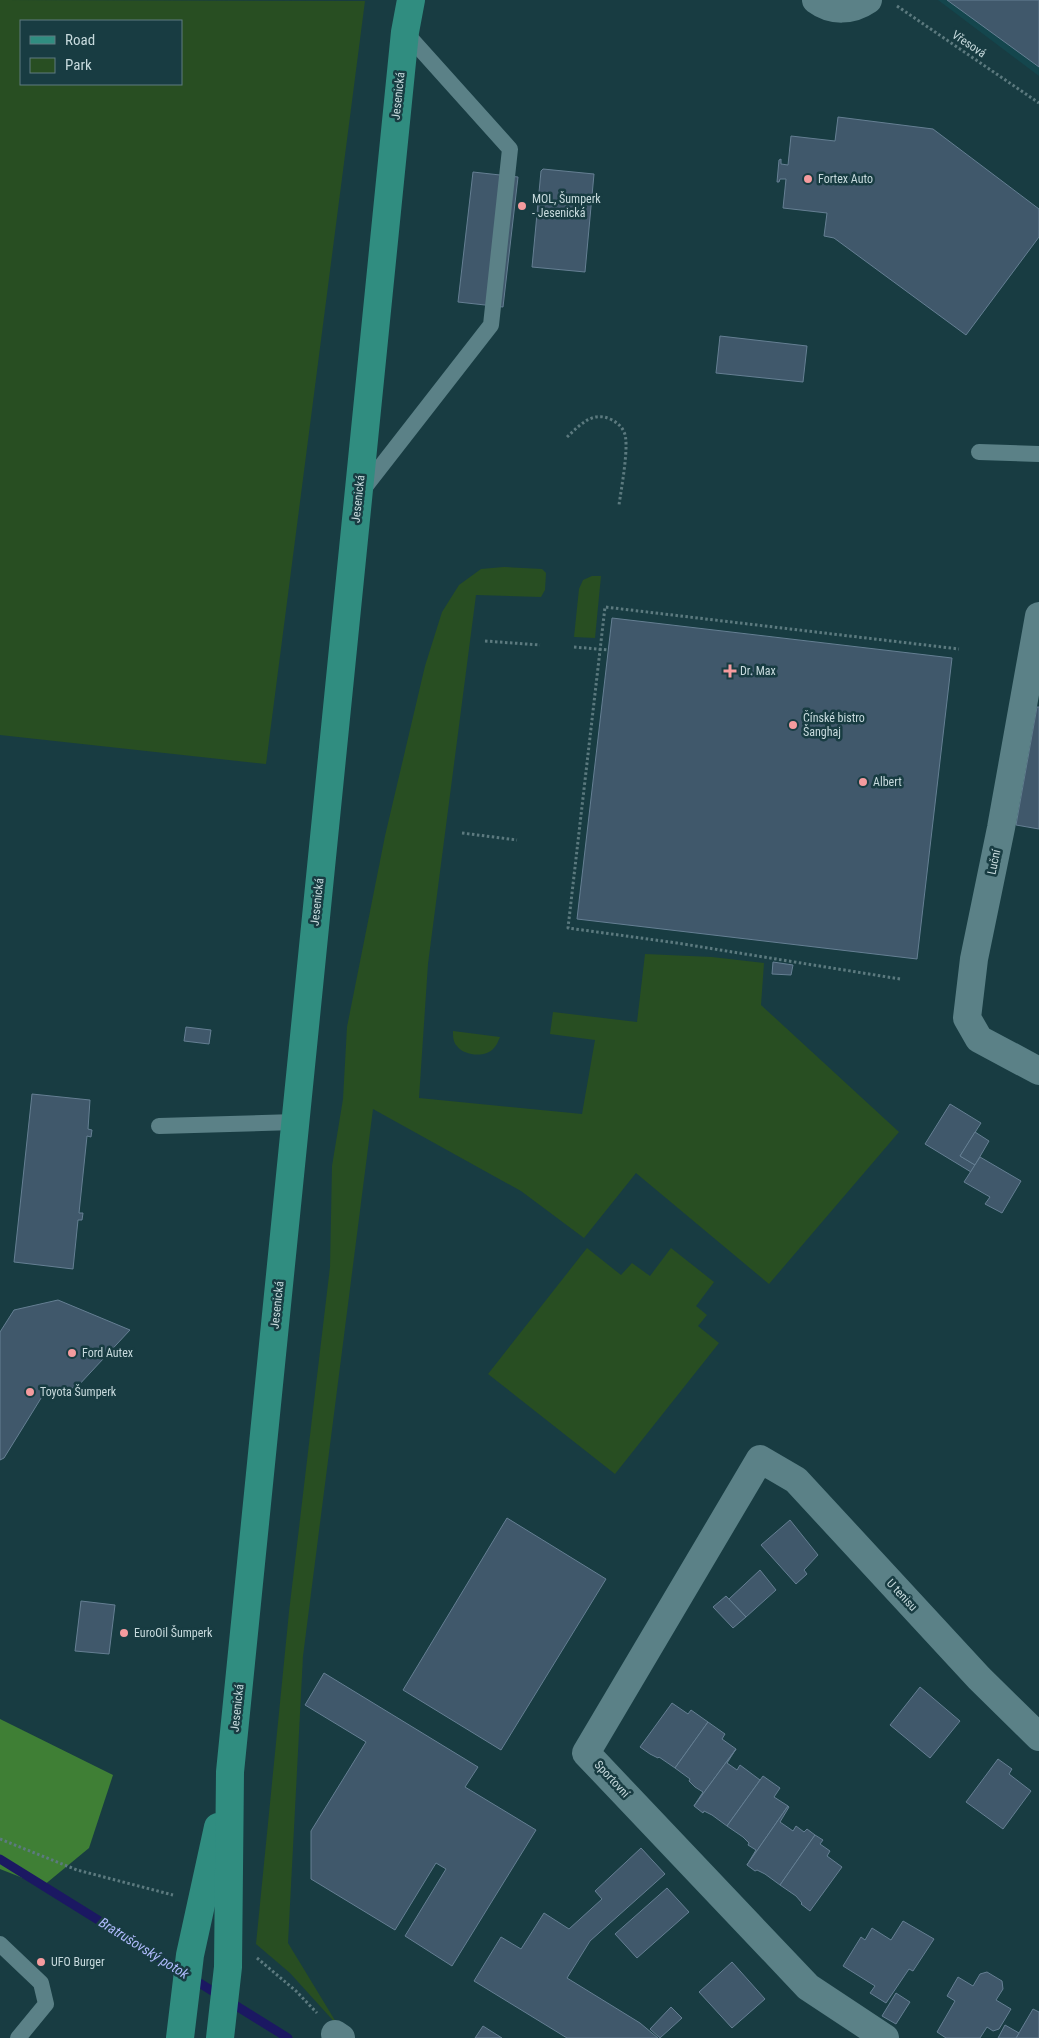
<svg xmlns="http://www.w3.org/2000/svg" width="1039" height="2038" font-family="'Roboto Condensed',sans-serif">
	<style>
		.built { fill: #14464d }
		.green { fill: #284e22; fill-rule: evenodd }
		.forest { fill: #3f7f35 }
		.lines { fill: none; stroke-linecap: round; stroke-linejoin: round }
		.stream { stroke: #1b1862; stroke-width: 9 }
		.building { fill: #40586b; stroke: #657f93 }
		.path { stroke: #5c7a7f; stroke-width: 3; stroke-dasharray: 2.5 2.5; stroke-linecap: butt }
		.service { stroke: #5b8187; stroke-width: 16 }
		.minor { stroke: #5b8187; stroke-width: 28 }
		.primary { stroke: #308d80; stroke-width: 28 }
		.poi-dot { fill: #f59b9e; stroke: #183c42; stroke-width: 2 }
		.labels { text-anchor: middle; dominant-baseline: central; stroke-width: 5; stroke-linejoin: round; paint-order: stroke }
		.street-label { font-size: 12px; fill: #c7dadd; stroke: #183c42 }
		.poi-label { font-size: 12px; fill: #c7dadd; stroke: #183c42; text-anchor: start }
		.water-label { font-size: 14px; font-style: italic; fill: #aebafb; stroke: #183c42 }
	</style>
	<rect width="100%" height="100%" fill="#183c42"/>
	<path class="built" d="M938,0H1039V76Z"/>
	<g class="green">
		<path d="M0,0L365,1L266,764L0,735ZM21,21H181V84H21Z"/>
		<path d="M504,567L542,569L546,573L545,590L541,597L476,595L428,964L419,1098L582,1114L595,1040L550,1034L553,1012L637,1022L645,954L712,957L764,963L761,1005L899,1132L769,1284L636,1173L584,1238L521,1191L373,1109L303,1656L288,1943L339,2027L290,1973L256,1944L289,1612L330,1267L332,1166L343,1099L347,1027L385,836L425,666L442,612L459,585L481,569Z"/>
		<path d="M592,576H601L595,638L574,637L579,589L583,580Z"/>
		<path d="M453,1031L500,1037C498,1041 497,1045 494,1048C486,1058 464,1056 457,1046C453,1042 453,1036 453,1031Z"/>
		<path d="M587,1248L621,1275L632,1263L650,1276L671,1248L714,1282L696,1306L707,1315L698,1326L719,1343L615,1474L488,1374Z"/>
	</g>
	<path class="forest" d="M0,1719L113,1775L89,1848L43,1886L0,1869Z"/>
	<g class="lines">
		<path class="stream" d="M0,1859L288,2038"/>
	</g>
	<g class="building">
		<path d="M947,0H1039V67Z"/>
		<path d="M838,117L933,129L1039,209V237L966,335L834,238L824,236L827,213L783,208L786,179H780L779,182H777L779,160L781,159V164L788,165L791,136L835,141Z"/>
		<path d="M543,169L594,174L585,272L532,267L541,171Z"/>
		<path d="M473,172L518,177L503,307L458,302Z"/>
		<path d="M720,336L807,346L803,382L716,373Z"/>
		<path d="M612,618L952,658L917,959L577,919Z"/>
		<path d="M1037,707H1039V829L1016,825Z"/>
		<path d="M773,962L793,965L791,975L772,974Z"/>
		<path d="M186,1027L211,1030L209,1044L184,1041Z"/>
		<path d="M32,1094L90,1100L88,1129L92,1130L91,1137L87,1136L79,1213H83L82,1220H78L73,1269L14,1262Z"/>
		<path d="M950,1104L981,1123L960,1156L975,1165L971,1172L925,1144Z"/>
		<path d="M975,1132L989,1141L975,1165L960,1156Z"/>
		<path d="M980,1157L1021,1181L1002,1213L985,1204L990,1197L964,1182Z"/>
		<path d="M58,1300L130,1330L77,1387L43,1395L4,1458L0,1460V1332L14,1310Z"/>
		<path d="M507,1518L606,1579L501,1750L403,1690Z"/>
		<path d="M790,1520L818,1555L804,1570L807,1574L796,1584L761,1545Z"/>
		<path d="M760,1570L776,1590L746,1617L729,1599Z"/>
		<path d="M726,1596L746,1617L733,1628L713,1607Z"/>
		<path d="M81,1601L115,1605L109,1654L75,1651Z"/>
		<path d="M324,1673L478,1767L465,1787L536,1830L452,1966L405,1936L446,1869L436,1863L395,1930L311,1879V1831L366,1742L305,1705Z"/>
		<path d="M920,1687L960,1721L930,1758L890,1725Z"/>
		<path d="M672,1703L688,1714L691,1710L708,1722L675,1768L659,1757L658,1758L650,1754L640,1747Z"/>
		<path d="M708,1722L725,1734L722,1739L736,1749L694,1806L703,1792L695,1787L689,1781L690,1779L675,1768Z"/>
		<path d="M736,1749L727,1763L737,1770L740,1765L760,1780L727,1826L712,1815L704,1811L703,1813L694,1806Z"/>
		<path d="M998,1759L1012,1769L1009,1774L1031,1791L1003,1829L966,1802Z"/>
		<path d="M763,1776L780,1788L774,1797L788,1806L747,1865L756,1850L748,1845L749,1843L743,1837L727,1826Z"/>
		<path d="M788,1806L789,1807L780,1822L793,1831L796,1826L804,1832L807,1829L815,1835L780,1885L765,1874L757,1870L755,1871L747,1865Z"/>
		<path d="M815,1835L823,1840L820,1844L830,1851L827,1856L842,1867L810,1911L801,1904L802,1903L796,1896L780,1885Z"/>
		<path d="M641,1848L665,1874L590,1941L567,1978L640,2023L658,2038H567L474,1981L501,1937L521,1949L544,1913L569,1929L602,1899L595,1891Z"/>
		<path d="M667,1888L689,1912L637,1958L615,1934Z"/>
		<path d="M903,1921L934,1939L913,1971L909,1969L886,2003L870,1993L875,1986L843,1966L861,1937L865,1940L872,1928L891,1940Z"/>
		<path d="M732,1962L765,1999L732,2028L699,1992Z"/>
		<path d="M987,1972L1002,1981L1003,1989L996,2000L1011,2009L999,2029L993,2031L987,2027L980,2038H946L937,2032L955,2001L947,1996L958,1977L973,1986L980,1974Z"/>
		<path d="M896,1993L910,2002L896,2024L882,2016Z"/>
		<path d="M671,2007L682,2018L660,2038L650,2029Z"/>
		<path d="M1033,2009L1039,2012V2038H1016Z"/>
		<path d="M1005,2025L1019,2033L1016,2038H998Z"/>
		<path d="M483,2026L502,2038H475Z"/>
	</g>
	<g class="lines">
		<g class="path">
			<path d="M897,6L1039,103"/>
			<path d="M567,437C580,425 592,411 610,419C616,422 621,425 624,432C630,443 621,490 619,505"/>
			<path d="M485,641L540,645"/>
			<path d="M574,647L609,650"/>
			<path d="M462,833L517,840"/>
			<path d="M900,979L677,943L568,928L605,607L959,649"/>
			<path d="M0,1839L77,1870L173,1895"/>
			<path d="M257,1958L296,1991L317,2013"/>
		</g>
		<g class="service">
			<path d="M979,452L1039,454"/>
			<path d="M361,492L491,325L510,149L405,32"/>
			<path d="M159,1126L295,1122"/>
			<path d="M0,1944L41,1983L46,2004L18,2038"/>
		</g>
		<g class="minor">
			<path d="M816,0C832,12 852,11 868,0"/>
			<path d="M1039,616L1001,828L974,959L967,1018L979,1039L1039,1071"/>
			<path d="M335,2034L341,2038"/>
			<path d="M885,2038L808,1987L586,1753L760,1459L796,1480L979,1678L1039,1737"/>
		</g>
		<g class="primary">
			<path d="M180,2038L190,1955L218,1827"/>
			<path d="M220,2038L228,1967L230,1772L405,32L411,0"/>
		</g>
	</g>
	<g class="poi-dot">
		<circle cx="808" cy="179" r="5"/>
		<circle cx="522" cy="206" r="5"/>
		<path d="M727.5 663.5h5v5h5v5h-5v5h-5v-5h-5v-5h5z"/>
		<circle cx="793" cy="725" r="5"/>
		<circle cx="863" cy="782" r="5"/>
		<circle cx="72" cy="1353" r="5"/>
		<circle cx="30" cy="1392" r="5"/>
		<circle cx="124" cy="1633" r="5"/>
		<circle cx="41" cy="1962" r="5"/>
	</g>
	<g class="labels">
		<g class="street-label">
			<text transform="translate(969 44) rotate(34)">Vřesová</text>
			<text transform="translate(398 96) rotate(-84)">Jesenická</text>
			<text transform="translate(358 499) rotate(-84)">Jesenická</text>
			<text transform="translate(994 862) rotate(-78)">Luční</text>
			<text transform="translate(317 902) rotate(-84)">Jesenická</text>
			<text transform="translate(277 1305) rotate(-84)">Jesenická</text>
			<text transform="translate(902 1595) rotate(47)">U tenisu</text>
			<text transform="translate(237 1708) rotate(-84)">Jesenická</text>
			<text transform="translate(612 1779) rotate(47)">Sportovní</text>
		</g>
		<g class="poi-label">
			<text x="818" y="179">Fortex Auto</text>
			<text x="532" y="199">MOL, Šumperk<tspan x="532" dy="14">- Jesenická</tspan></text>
			<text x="740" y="671">Dr. Max</text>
			<text x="803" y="718">Čínské bistro<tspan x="803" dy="14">Šanghaj</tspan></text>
			<text x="873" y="782">Albert</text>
			<text x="82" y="1353">Ford Autex</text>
			<text x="40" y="1392">Toyota Šumperk</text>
			<text x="134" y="1633">EuroOil Šumperk</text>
			<text x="51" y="1962">UFO Burger</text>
		</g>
		<g class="water-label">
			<text transform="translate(144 1948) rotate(32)">Bratrušovský potok</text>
		</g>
	</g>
	<rect x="20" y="20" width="162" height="65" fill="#183c42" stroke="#5e7b80"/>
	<rect x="30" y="36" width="25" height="8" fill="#308d80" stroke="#5e7b80"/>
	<text x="65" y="45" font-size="15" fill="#c7dadd">Road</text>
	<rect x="30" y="58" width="25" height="15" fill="#284e22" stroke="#5e7b80"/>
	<text x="65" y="70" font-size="15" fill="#c7dadd">Park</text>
</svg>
